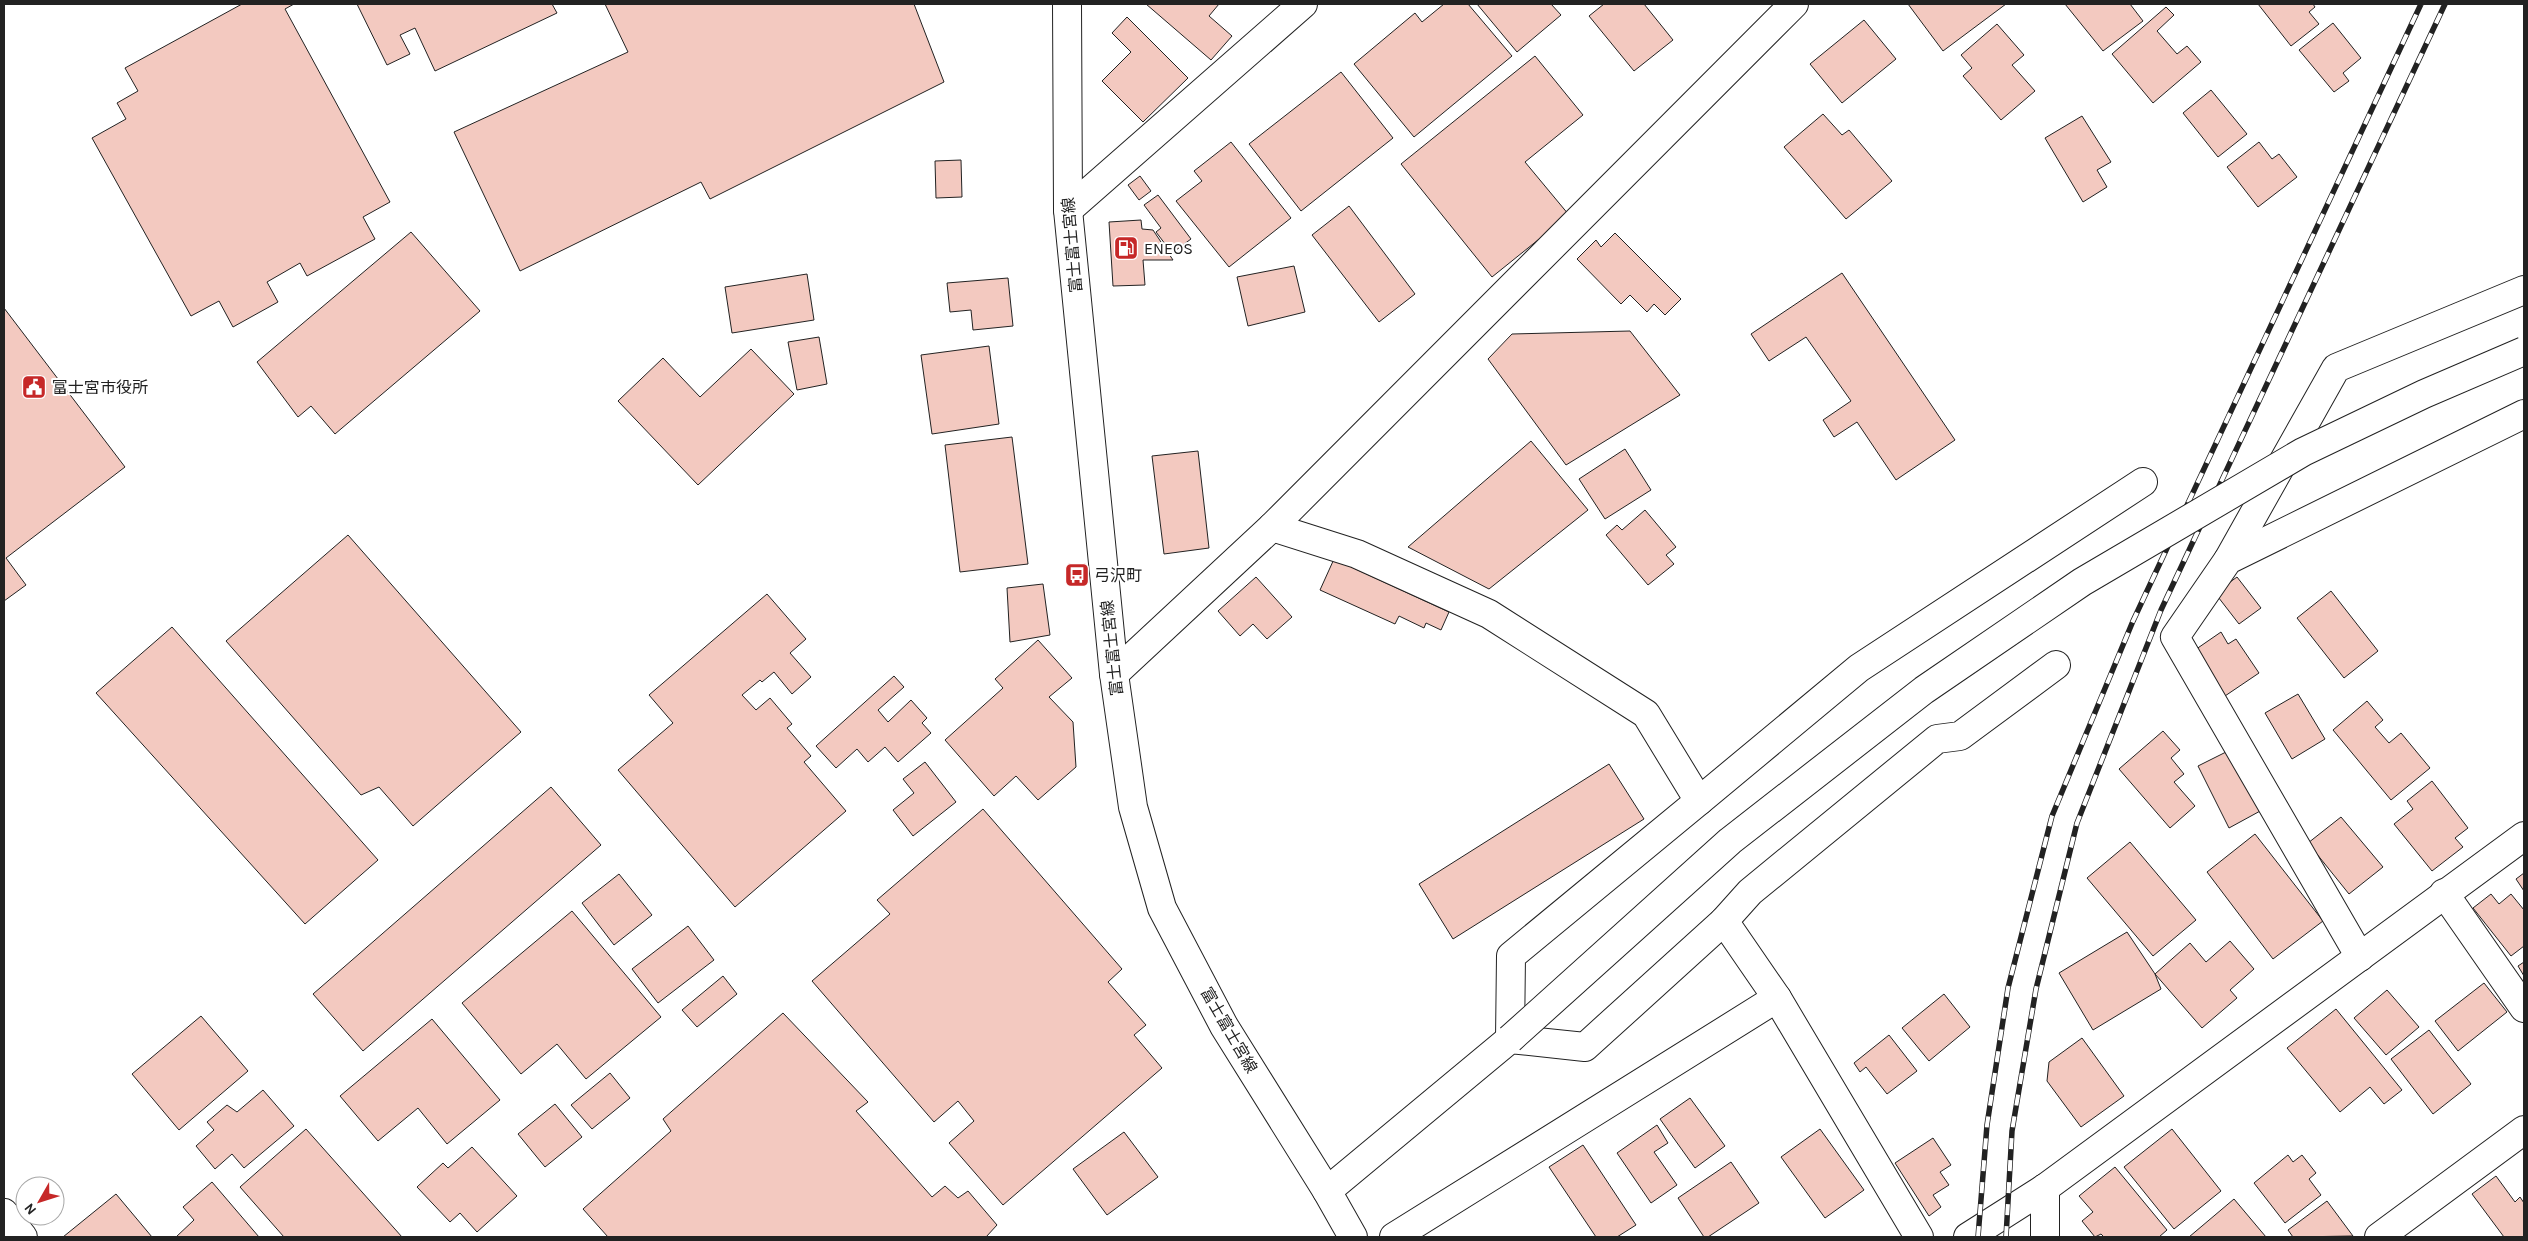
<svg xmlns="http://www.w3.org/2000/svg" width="2528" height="1241" font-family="Karla,'Noto Sans JP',sans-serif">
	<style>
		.building { fill: #f3c9c0; stroke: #222 }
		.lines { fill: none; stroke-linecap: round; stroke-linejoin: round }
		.minor-casing { stroke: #222; stroke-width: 30 }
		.major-casing { stroke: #222; stroke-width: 30 }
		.minor { stroke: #fff; stroke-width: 28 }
		.major { stroke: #fff; stroke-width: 28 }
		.rail-casing { stroke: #222; stroke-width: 5.5 }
		.rail { stroke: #fff; stroke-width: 4; stroke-dasharray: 11; stroke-linecap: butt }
		.minor-bridge-casing { stroke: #222; stroke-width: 30; stroke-linecap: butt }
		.minor-bridge { stroke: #fff; stroke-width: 28 }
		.labels { text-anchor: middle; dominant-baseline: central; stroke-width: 4; stroke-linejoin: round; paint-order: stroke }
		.street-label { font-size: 16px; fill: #222; stroke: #fff }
		.poi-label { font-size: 16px; fill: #222; stroke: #fff; text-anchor: start }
	</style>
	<rect width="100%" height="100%" fill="#fff"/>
	<g class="building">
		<path d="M242,4H294L285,9L390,202L363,217L375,239L307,276L300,263L267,282L278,302L233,327L219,301L191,316L92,138L126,119L117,103L138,91L125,68Z"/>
		<path d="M357,4H552L557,13L435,71L415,28L400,35L410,54L387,65Z"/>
		<path d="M605,4H914L944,82L710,199L701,182L520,271L454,132L628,52Z"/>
		<path d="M1146,4H1219L1209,16L1232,36L1211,60Z"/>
		<path d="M1444,4H1468L1512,56L1414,137L1354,64L1415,13L1422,22Z"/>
		<path d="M1477,4H1551L1561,15L1517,52Z"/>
		<path d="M1604,4H1644L1673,40L1634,71L1589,16Z"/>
		<path d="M1908,4H2006L1943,51Z"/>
		<path d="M2065,4H2130L2143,21L2103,51Z"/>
		<path d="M2258,4H2313L2315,7L2309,12L2319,24L2291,46Z"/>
		<path d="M2166,7L2174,15L2157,31L2177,54L2187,46L2201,62L2153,103L2112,54Z"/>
		<path d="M1127,17L1188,78L1143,122L1102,81L1131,52L1112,33Z"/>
		<path d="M1864,20L1896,59L1842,103L1810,64Z"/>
		<path d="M2333,23L2361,58L2343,73L2349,81L2334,92L2299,50Z"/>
		<path d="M1997,24L2024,55L2012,65L2035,91L2001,120L1963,76L1972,68L1961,55Z"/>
		<path d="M1535,56L1583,115L1525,162L1569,215L1492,277L1401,164Z"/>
		<path d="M1341,72L1393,138L1301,211L1249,144Z"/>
		<path d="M2211,90L2247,134L2218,157L2183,113Z"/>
		<path d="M1823,114L1842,135L1849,130L1892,181L1846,219L1784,147Z"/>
		<path d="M2082,116L2111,162L2097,170L2107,187L2083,202L2045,138Z"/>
		<path d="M1231,142L1291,218L1229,267L1176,201L1202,181L1194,171Z"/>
		<path d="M2259,142L2272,159L2279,154L2297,177L2258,207L2227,167Z"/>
		<path d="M961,160L962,197L936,198L935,161Z"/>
		<path d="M1140,176L1151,191L1139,200L1128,185Z"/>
		<path d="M1158,195L1191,239L1172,253L1156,232L1161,228L1144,205Z"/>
		<path d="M1349,206L1415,294L1379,322L1312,235Z"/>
		<path d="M1141,220L1142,229L1153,230L1173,260H1143L1145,285L1113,286L1109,222Z"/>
		<path d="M411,232L480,311L335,434L311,406L298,417L257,362Z"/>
		<path d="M1615,233L1681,299L1665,315L1654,304L1647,312L1630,295L1621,304L1577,259L1596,240L1601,247Z"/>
		<path d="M1294,266L1305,312L1248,326L1237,277Z"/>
		<path d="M1842,273L1955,440L1896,480L1857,422L1834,437L1823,420L1851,401L1806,337L1769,361L1751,334Z"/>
		<path d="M807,274L814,320L732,333L725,287Z"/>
		<path d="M1008,278L1013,326L973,330L971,310L950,312L947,283Z"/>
		<path d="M4,308L125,467L6,558L26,585L4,601Z"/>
		<path d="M1630,331L1680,395L1566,465L1488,359L1512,334Z"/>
		<path d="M819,337L827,384L797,390L788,342Z"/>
		<path d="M989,346L999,424L932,434L921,355Z"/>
		<path d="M751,349L794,394L698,485L618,401L663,358L700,397Z"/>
		<path d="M1012,437L1028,564L960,572L945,445Z"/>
		<path d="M1531,441L1588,510L1489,589L1408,547Z"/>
		<path d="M1625,449L1651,490L1605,519L1579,479Z"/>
		<path d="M1198,451L1209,548L1164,554L1152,456Z"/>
		<path d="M1645,510L1676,547L1666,555L1674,564L1648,585L1606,535L1617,525L1622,530Z"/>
		<path d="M348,535L521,732L413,826L379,787L361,795L226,641Z"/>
		<path d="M1334,559L1449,612L1441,630L1426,623L1424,628L1399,616L1395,624L1320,590Z"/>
		<path d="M1256,577L1292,617L1267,639L1253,624L1240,636L1218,611Z"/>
		<path d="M2237,577L2261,608L2239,624L2215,593Z"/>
		<path d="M1043,584L1050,635L1010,642L1007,588Z"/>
		<path d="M2331,591L2378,651L2344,678L2297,618Z"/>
		<path d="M767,594L806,639L790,653L811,677L792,694L774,672L762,682L760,680L742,695L756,710L770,698L792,724L787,728L811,756L804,762L846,811L735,907L618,770L673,723L649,695Z"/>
		<path d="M172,627L378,860L305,924L96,693Z"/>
		<path d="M2221,632L2228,644L2236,639L2259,673L2222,698L2192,652Z"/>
		<path d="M1038,640L1072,678L1049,697L1073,722L1076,767L1038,800L1016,776L994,796L945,740L1003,688L995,679Z"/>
		<path d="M894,676L904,687L878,710L888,722L911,700L927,718L922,723L931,733L898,762L885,747L868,762L857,749L836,768L816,746Z"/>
		<path d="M2298,694L2325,739L2292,759L2265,713Z"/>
		<path d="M2367,701L2383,720L2375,727L2389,743L2401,733L2430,768L2391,800L2333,730Z"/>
		<path d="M2163,731L2180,750L2171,758L2184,774L2174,782L2195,806L2170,828L2119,769Z"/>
		<path d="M2232,749L2262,810L2229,828L2198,766Z"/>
		<path d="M925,762L956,802L913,836L893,810L914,793L903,779Z"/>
		<path d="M1609,764L1644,819L1453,939L1419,884Z"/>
		<path d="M2432,781L2468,828L2455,838L2463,847L2432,871L2394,824L2413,809L2407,801Z"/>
		<path d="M551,787L601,845L363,1051L313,994Z"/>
		<path d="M983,809L1122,969L1108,982L1146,1025L1134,1035L1162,1068L1003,1205L949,1143L974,1121L958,1101L934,1122L812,981L890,914L877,900Z"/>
		<path d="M2341,817L2383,867L2349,894L2308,843Z"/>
		<path d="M2255,834L2323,921L2273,959L2207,872Z"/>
		<path d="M2130,842L2196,920L2153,956L2087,878Z"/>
		<path d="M2524,873V891L2516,879Z"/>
		<path d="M619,874L652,915L614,945L582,903Z"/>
		<path d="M2491,894L2499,904L2511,894L2524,910V946L2511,956L2473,908Z"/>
		<path d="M572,911L661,1017L586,1079L557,1044L521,1074L462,1003Z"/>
		<path d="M688,926L714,960L658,1003L632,969Z"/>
		<path d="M2127,932L2155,974L2161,989L2093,1030L2059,973Z"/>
		<path d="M2230,941L2254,969L2230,990L2237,998L2202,1028L2155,974L2190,943L2206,962Z"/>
		<path d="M2524,962V976L2518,966Z"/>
		<path d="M723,976L737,994L697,1027L682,1010Z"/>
		<path d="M2484,983L2507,1012L2458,1051L2435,1021Z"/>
		<path d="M2387,990L2419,1027L2386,1055L2354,1018Z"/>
		<path d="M1944,994L1970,1027L1929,1061L1902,1028Z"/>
		<path d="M2336,1009L2402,1090L2384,1104L2370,1087L2340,1112L2287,1048Z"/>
		<path d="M783,1013L868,1102L856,1111L932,1197L945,1186L958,1198L968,1191L997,1225L986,1237H608L583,1209L671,1131L663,1119Z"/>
		<path d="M201,1016L248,1071L179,1130L132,1074Z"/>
		<path d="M432,1019L500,1100L447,1144L418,1108L378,1141L340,1096Z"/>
		<path d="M2429,1030L2471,1084L2433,1114L2391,1059Z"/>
		<path d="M1889,1035L1917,1071L1887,1094L1866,1067L1860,1072L1854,1063Z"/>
		<path d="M2082,1038L2124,1096L2081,1127L2047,1081L2049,1062Z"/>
		<path d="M610,1073L630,1098L592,1129L571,1105Z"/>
		<path d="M263,1090L294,1126L244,1168L232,1154L215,1169L196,1146L214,1130L207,1122L227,1105L237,1112Z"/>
		<path d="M1690,1098L1725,1146L1695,1168L1660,1119Z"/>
		<path d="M555,1104L582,1137L545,1167L518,1134Z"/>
		<path d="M1657,1125L1668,1143L1654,1152L1677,1185L1651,1203L1617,1153Z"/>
		<path d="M306,1129L402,1237H284L240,1187Z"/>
		<path d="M1820,1129L1864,1190L1825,1218L1781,1157Z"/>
		<path d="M2172,1129L2221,1191L2174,1229L2124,1167Z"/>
		<path d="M1124,1132L1158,1177L1107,1215L1073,1169Z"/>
		<path d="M1933,1138L1951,1165L1940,1172L1949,1185L1933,1195L1941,1207L1929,1216L1895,1163Z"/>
		<path d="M1583,1145L1636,1225L1617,1237H1596L1549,1167Z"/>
		<path d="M472,1147L517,1196L477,1232L460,1213L450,1222L417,1187L443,1163L448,1168Z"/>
		<path d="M2288,1155L2293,1162L2302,1155L2316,1173L2309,1179L2321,1195L2285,1223L2254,1183Z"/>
		<path d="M1731,1162L1759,1203L1708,1237H1704L1678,1198Z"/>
		<path d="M2115,1167L2167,1230L2159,1237H2104L2101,1234L2095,1237L2082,1221L2093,1212L2079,1196Z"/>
		<path d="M2496,1176L2515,1202L2520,1197L2524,1203V1237H2504L2472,1194Z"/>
		<path d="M212,1182L259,1237H176L194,1220L183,1207Z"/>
		<path d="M116,1194L152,1237H63Z"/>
		<path d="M2234,1199L2266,1237H2189Z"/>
		<path d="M2327,1201L2353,1236L2293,1237L2288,1230Z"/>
	</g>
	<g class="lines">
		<defs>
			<g id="minor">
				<path d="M1068,210L1303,4"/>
				<path d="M1272,527L1357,554L1489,614L1646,714L1699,801L1511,956L1510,1039"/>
				<path d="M2228,560L2336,368L2524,290"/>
				<path d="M1114,674L1272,527L1794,4"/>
				<path d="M1699,801L1859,668L2143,482"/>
				<path d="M2444,893L2524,1008"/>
				<path d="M1724,921L1777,998L1919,1237"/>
				<path d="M2360,957L2175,637L2228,560L2524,414"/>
				<path d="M2045,1188V1237"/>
				<path d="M1327,1191L1510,1039L1585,1047L1724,921L1750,892L1937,739L1960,736L2056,665"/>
				<path d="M4,1213L23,1237"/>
				<path d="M1394,1237L1777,998"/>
				<path d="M1968,1237L2045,1188L2524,836"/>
				<path d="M2379,1237L2524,1130"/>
			</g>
			<path id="major" d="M1067,4L1068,210L1114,674L1133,807L1162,908L1224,1026L1327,1191L1353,1237"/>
		</defs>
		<use href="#minor" class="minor-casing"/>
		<use href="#major" class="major-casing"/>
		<use href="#minor" class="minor"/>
		<use href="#major" class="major"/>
		<defs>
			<g id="rail">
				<path d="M1978,1237L1987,1125L2008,988L2052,816L2133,621L2421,4"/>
				<path d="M2006,1237L2012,1131L2036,989L2077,823L2161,610L2445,4"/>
			</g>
		</defs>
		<use href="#rail" class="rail-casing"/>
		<use href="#rail" class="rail"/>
		<defs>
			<path id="minor-bridge" d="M1510,1039L1730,841L1924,690L2082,582L2303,452L2424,394L2524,351"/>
		</defs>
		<use href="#minor-bridge" class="minor-bridge-casing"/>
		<use href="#minor-bridge" class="minor-bridge"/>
	</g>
	<defs>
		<symbol id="fuel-square" viewBox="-11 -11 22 22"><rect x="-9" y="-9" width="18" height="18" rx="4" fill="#c62828" stroke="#fff"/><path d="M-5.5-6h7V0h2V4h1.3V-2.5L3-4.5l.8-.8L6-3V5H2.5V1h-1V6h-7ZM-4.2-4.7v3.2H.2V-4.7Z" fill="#fff"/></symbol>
		<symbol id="civic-square" viewBox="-11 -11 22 22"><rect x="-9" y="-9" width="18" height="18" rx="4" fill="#c62828" stroke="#fff"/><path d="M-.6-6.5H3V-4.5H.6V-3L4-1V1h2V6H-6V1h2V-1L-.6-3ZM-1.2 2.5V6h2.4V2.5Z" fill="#fff"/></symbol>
		<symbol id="bus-square" viewBox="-11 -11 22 22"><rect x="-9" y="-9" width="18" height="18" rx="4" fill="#c62828" stroke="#fff"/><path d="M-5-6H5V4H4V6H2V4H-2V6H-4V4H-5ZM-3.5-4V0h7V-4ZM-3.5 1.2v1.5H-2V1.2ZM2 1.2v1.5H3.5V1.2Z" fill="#fff"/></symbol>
	</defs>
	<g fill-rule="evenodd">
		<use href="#fuel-square" x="1112" y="234" width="28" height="28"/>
		<use href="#civic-square" x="20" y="373" width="28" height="28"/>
		<use href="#bus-square" x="1063" y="561" width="28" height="28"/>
	</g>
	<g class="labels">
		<g class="street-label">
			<text transform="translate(1072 245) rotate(-95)">富士富士宮線</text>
			<text transform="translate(1112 648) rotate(-96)">富士富士宮線</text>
			<text transform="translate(1229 1030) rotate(60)">富士富士宮線</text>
		</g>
		<g class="poi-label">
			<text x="1144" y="248">ENEOS</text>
			<text x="52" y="387">富士宮市役所</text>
			<text x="1094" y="575">弓沢町</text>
		</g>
	</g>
	<rect width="2528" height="1241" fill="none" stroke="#222222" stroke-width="10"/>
	<g transform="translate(40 1201) rotate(231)"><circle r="24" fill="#ffffff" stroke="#a7a7a7"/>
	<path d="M0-4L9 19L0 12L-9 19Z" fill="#c62828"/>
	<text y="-8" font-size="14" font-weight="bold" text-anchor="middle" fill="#222222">N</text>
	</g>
</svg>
